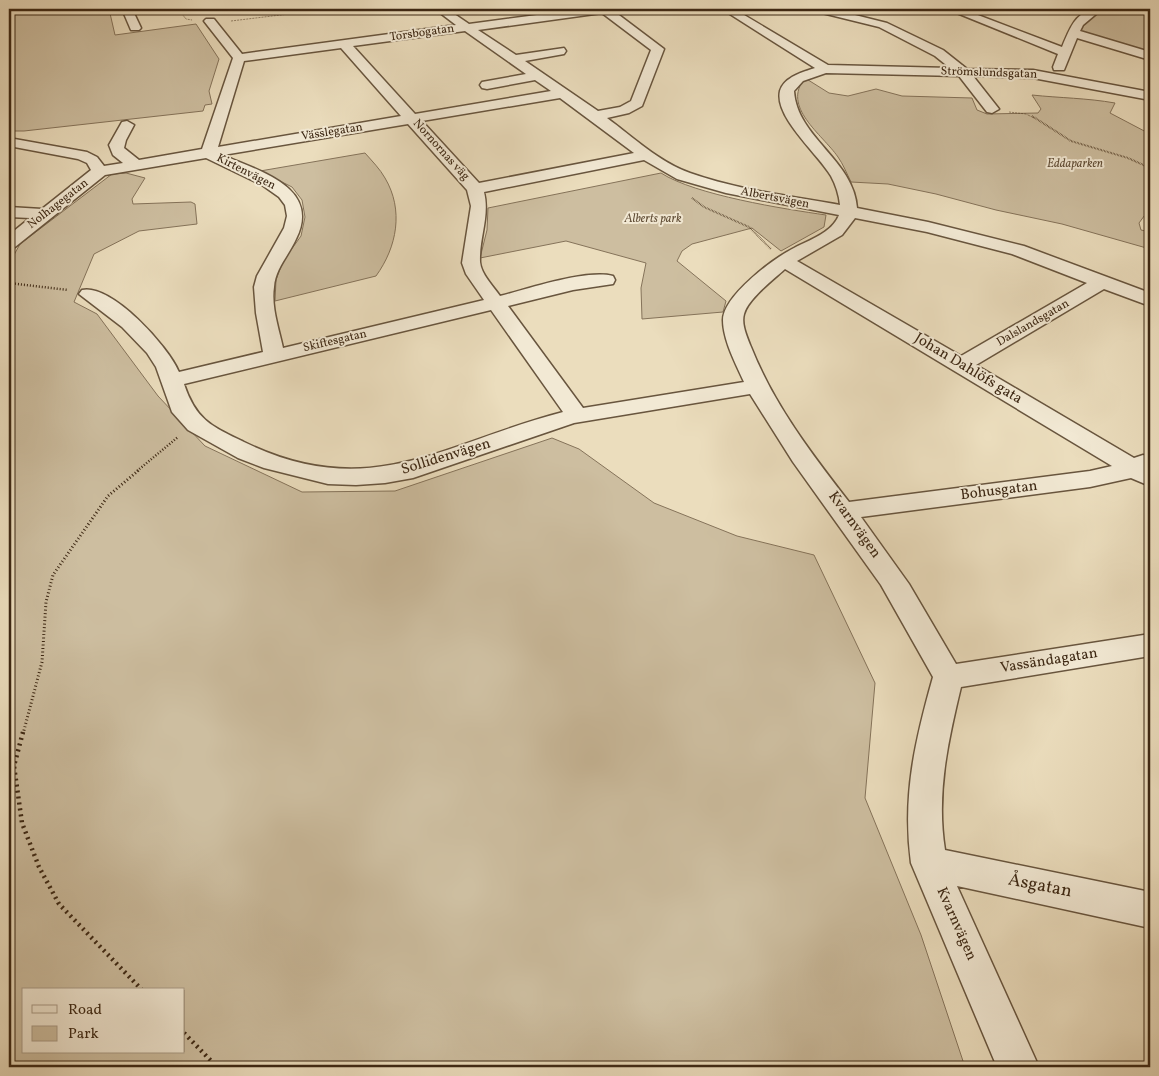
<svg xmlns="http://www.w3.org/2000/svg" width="1159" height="1076" font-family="Vollkorn,serif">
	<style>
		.green { fill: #cdbea0; stroke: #85735a; fill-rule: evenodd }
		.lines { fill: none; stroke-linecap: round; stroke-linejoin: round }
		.minor-casing { stroke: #68553e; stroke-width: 3 }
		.path-far4 { stroke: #3d2814; stroke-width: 1; stroke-dasharray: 0.5 1; stroke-linecap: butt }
		.path-far3 { stroke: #3d2814; stroke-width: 2; stroke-dasharray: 0.5 1; stroke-linecap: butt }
		.path-far2 { stroke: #3d2814; stroke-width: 2.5; stroke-dasharray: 1 2; stroke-linecap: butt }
		.path-far1 { stroke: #3d2814; stroke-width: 3; stroke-dasharray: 1 2.5; stroke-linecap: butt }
		.path { stroke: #3d2814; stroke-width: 4.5; stroke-dasharray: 2 4; stroke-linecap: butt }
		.minor { fill: #f2e9d4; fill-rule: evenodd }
		.labels { text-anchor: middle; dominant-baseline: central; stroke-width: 4; stroke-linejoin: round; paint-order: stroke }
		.far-street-label { font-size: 12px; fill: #3d2814; stroke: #f2e9d4 }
		.far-park-label { font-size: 12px; font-style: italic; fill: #614e37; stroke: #f2e9d4 }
		.street-label { font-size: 15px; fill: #3d2814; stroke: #f2e9d4 }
		.near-street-label { font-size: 18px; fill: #3d2814; stroke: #f2e9d4 }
	</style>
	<rect width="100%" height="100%" fill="#ebddbd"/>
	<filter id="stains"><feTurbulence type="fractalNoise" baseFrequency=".004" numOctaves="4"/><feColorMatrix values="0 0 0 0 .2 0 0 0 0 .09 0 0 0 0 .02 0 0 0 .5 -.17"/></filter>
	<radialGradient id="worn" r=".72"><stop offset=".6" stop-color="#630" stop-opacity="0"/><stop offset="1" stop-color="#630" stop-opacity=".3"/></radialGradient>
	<g class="green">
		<path d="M9,9H109L115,35L196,24L219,59L209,91L212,104L205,105L203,111L24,131H9Z"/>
		<path d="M1111,9H1150V53L1077,30L1098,12Z"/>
		<path d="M805,78L829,93L848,96L876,89L902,96L972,98L977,110L987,114L1038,113L1041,109L1032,95C1060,98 1087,98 1115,103L1110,113L1150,134V208L1139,223L1141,230L1150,232V249L1062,224L996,210L936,194L888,184L851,182C847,174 843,164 838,157C822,134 781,107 805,78Z"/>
		<path d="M365,153C372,161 380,169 385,178C404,210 397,247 376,276L275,301L276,280L283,261L301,236L305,217L302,200L292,187L260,171Z"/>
		<path d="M126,173L145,178L132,199L133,204L191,202L195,204L197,224L139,231L94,254L74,302L97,314L158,396L205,446L302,492L395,491L552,438L579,449L654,503L737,536L814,555L875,683L865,798L921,935L965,1067H9V264L20,244L112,174ZM24,990H184V1052H24Z"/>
		<path d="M661,173C695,195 784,209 826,215L824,227L781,251L752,228L692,244L682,251L677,261L726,301L723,312L642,319L641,288L646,263L566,241L480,258L487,230L488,208Z"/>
	</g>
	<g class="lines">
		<defs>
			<g id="minor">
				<path d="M122,9H132L141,28L139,30H131Z"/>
				<path d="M435,9H447L469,24L583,9H611L664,49L642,106L629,113L607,118C633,137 659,162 690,173C738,190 790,196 840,205C839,195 836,185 831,176C818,154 774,117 780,91C784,77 803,72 815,68L722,9H734L828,65L950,68L935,56L879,27L814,11L813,9H831L887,23L943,50L967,69L1033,70L1150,92V100L1033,78L973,76L999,109L992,113L987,112L959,76L826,73L803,81L794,91C797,138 854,160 857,208L928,222L1024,246L1150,293V306L1104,289L976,365L1134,458L1143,455L1150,457V486L1131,478L1090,487L861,517L909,584L956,664L1150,634V656L961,687C948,741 936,794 945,850L1150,892V928L957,886L1039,1067H997L911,863C902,796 915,741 933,677L881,585L793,462L750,394L574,423L413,478L385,483L356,485L328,484L264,468L238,458L188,430L172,412L156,367L147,353L122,327L79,294L82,290C111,283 169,347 179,372L263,352L256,313L254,287L257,276L284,228L287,216L285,205L279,197L262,185L206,158L105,175L15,247L9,248V235L30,218L9,217V207L42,209L91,170L87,163L78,159L9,146V138L87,152L97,157L104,166L123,163L113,155L109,145L122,122L127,121L134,125L126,140L124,148L139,160L202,149L233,58L204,21L206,19H214L242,54L456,25ZM602,13L651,50L631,101L620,107L598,111L525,61L564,54L566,51L564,48L516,55L478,30ZM465,31L526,74L482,82L480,85L482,88L487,89L535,80L551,91L415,114L353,46ZM341,48L401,116L218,147L244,61ZM560,98L634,153L479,183L422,121ZM408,124L467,190L471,206L462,263L466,274L484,300L283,348C279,329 271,307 274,287C275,269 289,255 296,239C322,187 258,171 223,155ZM644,160L677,179L726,193L839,215C832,233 809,240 794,248C774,258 723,296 723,320C723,340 736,364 744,382L583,408L508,306L573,290L613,284L615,280L613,276C586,269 528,289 500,296C493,286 481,274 480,262C479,238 490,216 484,192ZM855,218L927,232L1012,254L1087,283L961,356L797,261L842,235ZM785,269L1112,466L1090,471L849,502C811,453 774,405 751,347C747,337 741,324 744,314C748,299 774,279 785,269ZM491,310L563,412C443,443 371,504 244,442C211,426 196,420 184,384Z"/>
				<path d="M947,9H962L1062,47C1071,26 1076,9 1102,9L1083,25L1080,31L1150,52V60L1077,38L1064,70H1054L1053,67L1058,54Z"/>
			</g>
		</defs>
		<use href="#minor" class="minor-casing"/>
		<g class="path-far4">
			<path d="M178,9L186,19L192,20"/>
			<path d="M231,21L330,9"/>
			<path d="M1009,112L1026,114L1034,118"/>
		</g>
		<g class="path-far3">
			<path d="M1032,116L1071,141L1128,158L1150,168"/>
			<path d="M692,198L704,207L749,227L771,249"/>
		</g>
		<g class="path-far2">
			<path d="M9,283L68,290"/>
			<path d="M137,471L178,437"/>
		</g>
		<path class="path-far1" d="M23,734L42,662L46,602L53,575L108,496L139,470"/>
		<g class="path">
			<path d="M23,732L14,766L22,823L39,867L59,904L142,990"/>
			<path d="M9,768L14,766"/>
			<path d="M184,1033L217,1067"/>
		</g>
		<use href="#minor" class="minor"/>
	</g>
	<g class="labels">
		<g class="far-street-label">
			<text transform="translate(422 33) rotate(-8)">Torsbogatan</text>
			<text transform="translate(989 73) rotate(2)">Strömslundsgatan</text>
			<text transform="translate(332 132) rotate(-9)">Vässlegatan</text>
			<text transform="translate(441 150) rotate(48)">Nornornas väg</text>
			<text transform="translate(246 172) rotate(27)">Kirtenvägen</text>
			<text transform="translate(775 198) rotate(11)">Albertsvägen</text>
			<text transform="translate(58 204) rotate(-38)">Nolhagegatan</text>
			<text transform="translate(1033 323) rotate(-30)">Dalslandsgatan</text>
			<text transform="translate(335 341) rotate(-13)">Skiftesgatan</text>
		</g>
		<g class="far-park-label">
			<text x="1075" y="164">Eddaparken</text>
			<text x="653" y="219">Alberts park</text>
		</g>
		<g class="street-label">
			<text transform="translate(968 369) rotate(31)">Johan Dahlöfs gata</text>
			<text transform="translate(446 457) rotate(-17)">Sollidenvägen</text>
			<text transform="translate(999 491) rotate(-7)">Bohusgatan</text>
			<text transform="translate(854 525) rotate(54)">Kvarnvägen</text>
			<text transform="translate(1049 661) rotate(-9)">Vassändagatan</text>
			<text transform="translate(956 924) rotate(66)">Kvarnvägen</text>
		</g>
		<g class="near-street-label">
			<text transform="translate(1040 886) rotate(11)">Åsgatan</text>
		</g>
	</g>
	<rect width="1159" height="1076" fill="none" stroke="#ebddbd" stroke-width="30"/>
	<rect x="10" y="10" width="1139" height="1056" fill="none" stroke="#3d2814" stroke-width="2.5"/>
	<rect x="15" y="15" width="1129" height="1046" fill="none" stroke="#3d2814"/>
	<rect x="22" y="988" width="162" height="65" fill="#f2e9d4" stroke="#aa9c87"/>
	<rect x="32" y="1005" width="25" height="8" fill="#f2e9d4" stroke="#aa9c87"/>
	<text x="68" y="1014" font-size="15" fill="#3d2814">Road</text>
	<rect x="32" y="1026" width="25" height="15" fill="#cdbea0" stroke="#aa9c87"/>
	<text x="68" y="1038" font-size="15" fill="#3d2814">Park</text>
	<rect width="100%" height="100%" filter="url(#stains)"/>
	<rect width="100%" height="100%" fill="url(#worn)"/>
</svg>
